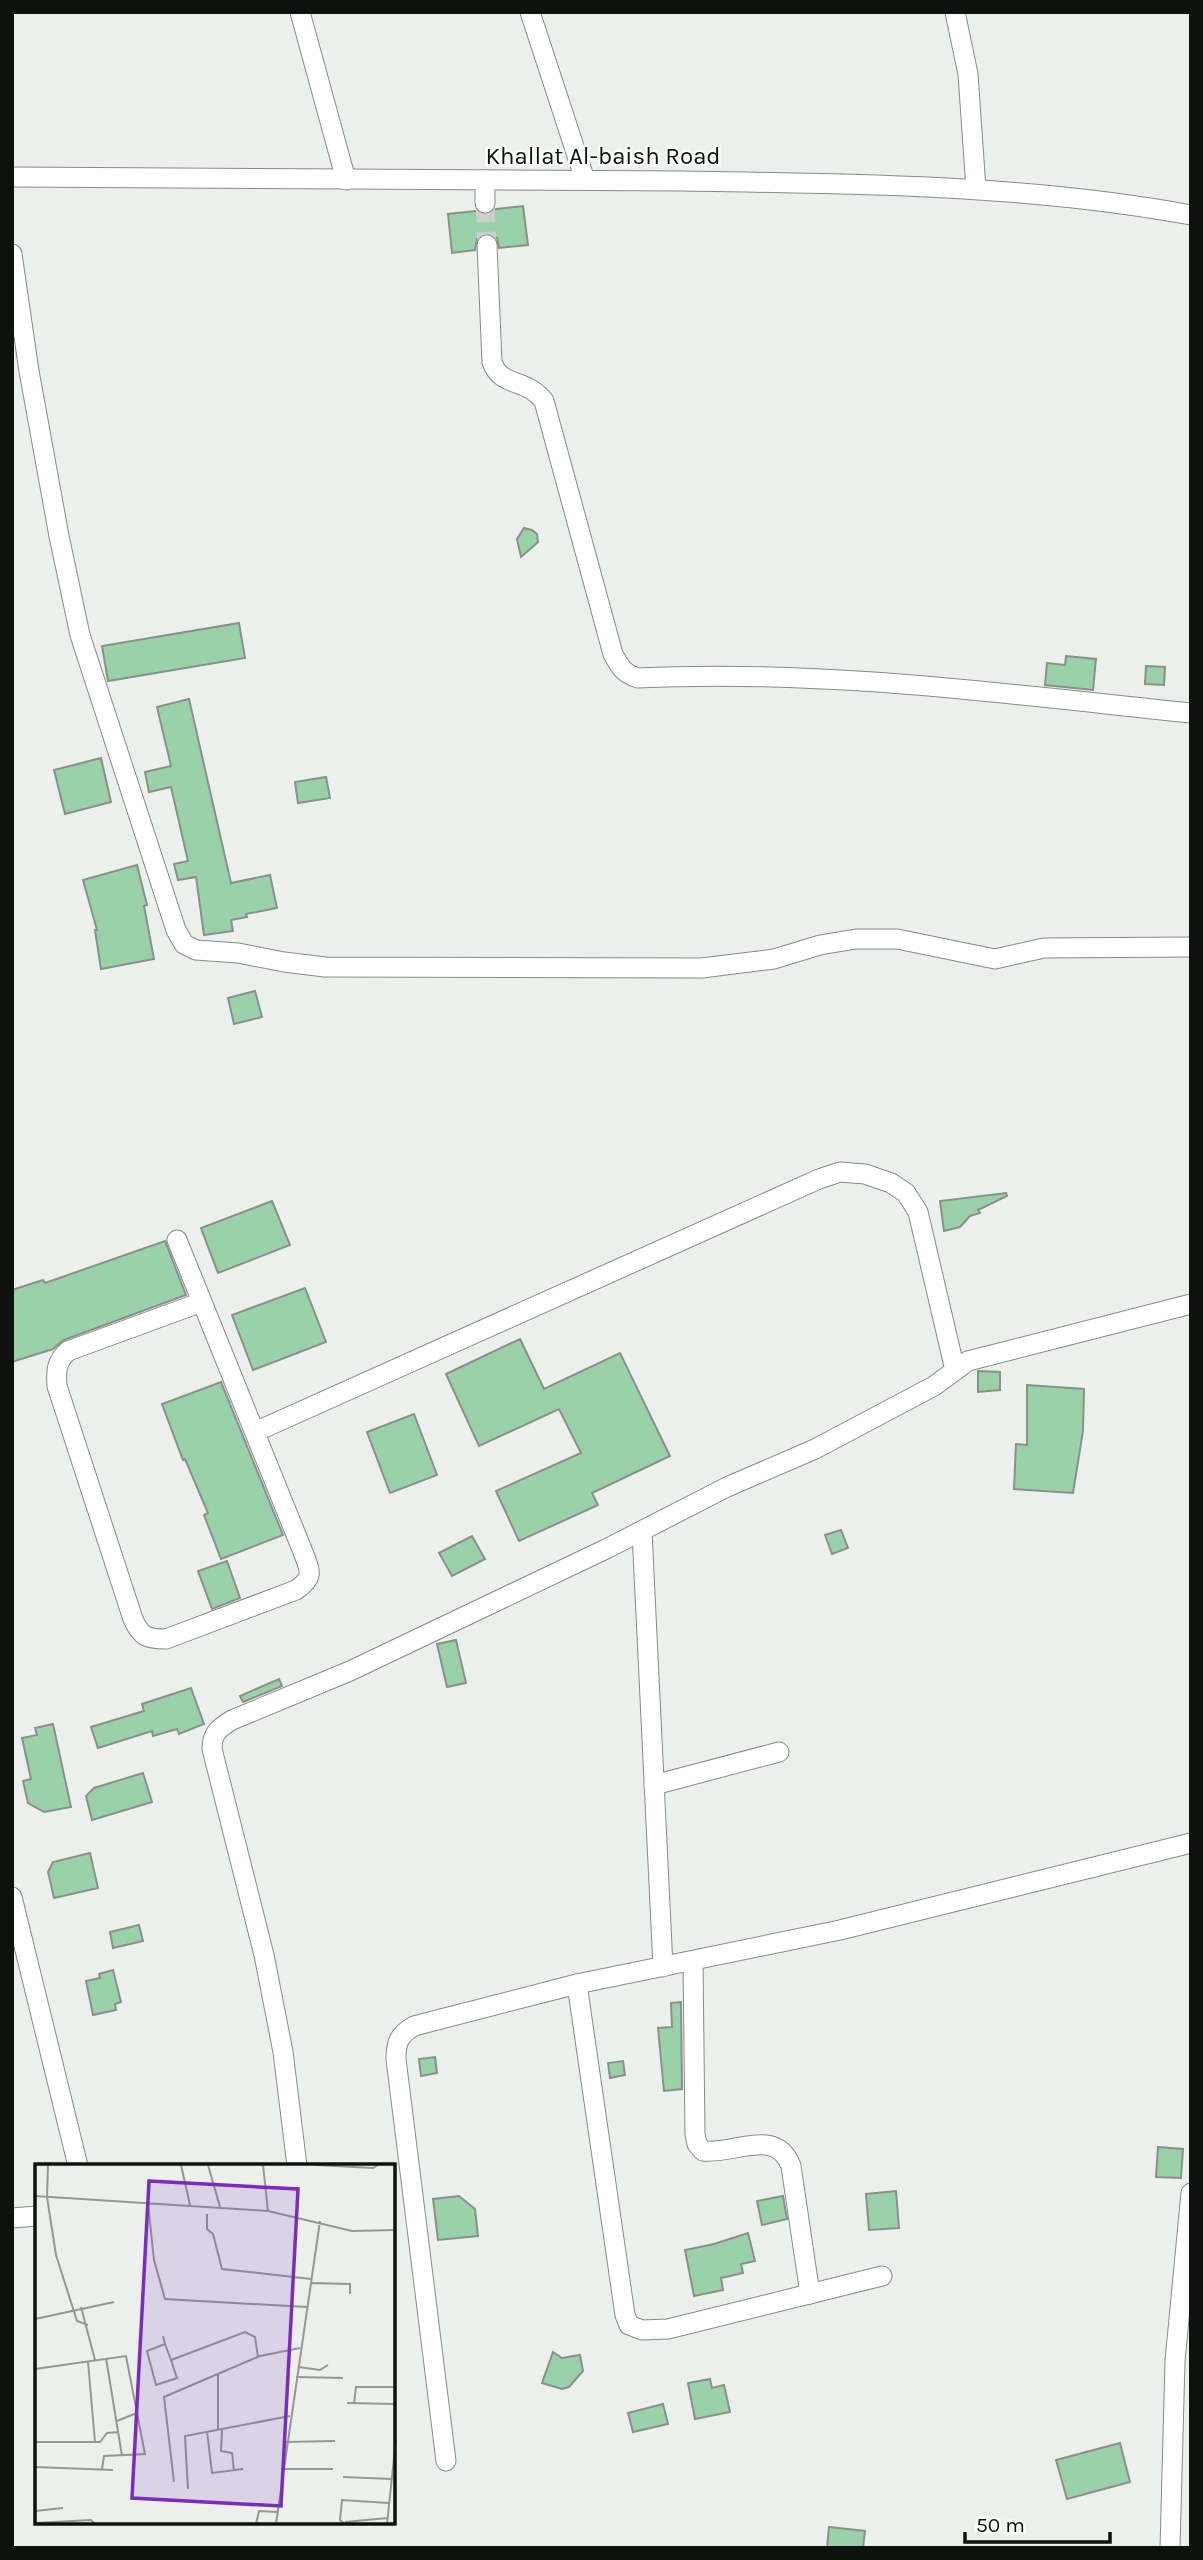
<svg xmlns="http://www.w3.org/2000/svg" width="1203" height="2560" font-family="Karla,sans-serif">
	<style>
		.building { fill: #99d2a8; stroke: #8c908d; stroke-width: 2 }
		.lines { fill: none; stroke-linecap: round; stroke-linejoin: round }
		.minor-tunnel { stroke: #cbcfcc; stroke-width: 19; stroke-dasharray: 19 10; stroke-linecap: butt }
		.minor-casing { stroke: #868b87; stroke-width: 21 }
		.minor { stroke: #fff; stroke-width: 19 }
		.labels { text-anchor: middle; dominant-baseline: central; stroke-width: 5; stroke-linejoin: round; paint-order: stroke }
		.street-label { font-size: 24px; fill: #0f110f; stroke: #f9fefa }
		.inset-road { fill: none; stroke: #949794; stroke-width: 2 }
		.view { fill: #7b2cbf; fill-opacity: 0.15; stroke: #7b2cbf; stroke-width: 3.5 }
		.inset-edge { fill: none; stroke: #0f110f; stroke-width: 3.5 }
	</style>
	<rect width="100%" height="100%" fill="#ecf0ed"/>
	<g class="building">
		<path d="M523,206L528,245L499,248L497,238L486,233L477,239L475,250L452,253L448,214L476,211L486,215L496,209Z"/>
		<path d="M524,528L532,530L537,534L538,542L521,557L517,539Z"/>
		<path d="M239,623L245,658L108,681L102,646Z"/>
		<path d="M1066,656L1096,659L1093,690L1045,685L1047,663L1065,665Z"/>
		<path d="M1146,666L1165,667L1164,685L1145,684Z"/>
		<path d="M189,699L231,883L270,875L277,908L246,914L247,917L231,920L233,931L204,935L196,877L178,880L174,864L188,861L171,787L149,792L145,772L171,766L157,707Z"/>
		<path d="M101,758L111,802L65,814L54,770Z"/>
		<path d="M326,777L330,798L298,803L295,782Z"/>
		<path d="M137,865L147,905L144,906L154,959L101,969L95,930H97L83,880Z"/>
		<path d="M255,991L262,1017L234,1024L228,998Z"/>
		<path d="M1006,1193L1007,1196L978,1210L980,1213L970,1216L960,1227L944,1231L940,1201Z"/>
		<path d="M272,1201L290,1245L218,1273L201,1228Z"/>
		<path d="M165,1241L186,1295L64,1340L53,1349L12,1362V1290L43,1280L45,1283Z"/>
		<path d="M305,1288L326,1342L253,1370L232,1315Z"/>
		<path d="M520,1339L544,1389L620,1353L670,1456L592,1493L598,1505L519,1541L496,1491L581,1453L559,1409L479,1446L446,1374Z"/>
		<path d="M978,1371L1000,1372V1390L978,1392Z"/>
		<path d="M221,1382L283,1535L221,1559L204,1515L208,1513L185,1459L183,1460L162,1404Z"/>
		<path d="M1027,1385L1084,1389L1083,1431L1073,1493L1014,1489L1016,1444L1027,1445Z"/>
		<path d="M414,1414L437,1475L390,1493L367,1432Z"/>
		<path d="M841,1530L848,1548L832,1554L825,1535Z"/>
		<path d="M472,1536L485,1559L452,1576L439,1553Z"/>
		<path d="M227,1561L240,1598L212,1609L198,1571Z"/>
		<path d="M456,1640L466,1683L447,1687L437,1644Z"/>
		<path d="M279,1679L282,1686L243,1702L240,1696Z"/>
		<path d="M191,1688L204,1724L179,1734L177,1729L153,1736L152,1731L98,1748L91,1727L144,1711L142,1704Z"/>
		<path d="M53,1724L71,1807L44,1812L28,1803L23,1781L31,1779L22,1738L37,1735L35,1728Z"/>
		<path d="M143,1773L152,1802L92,1820L86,1796L94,1788Z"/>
		<path d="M90,1853L98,1888L54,1898L48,1872L53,1862Z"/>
		<path d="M139,1925L143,1941L113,1948L110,1932Z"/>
		<path d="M113,1970L121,2002L115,2004L116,2010L93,2015L86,1981L100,1978L99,1974Z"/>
		<path d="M681,2002L682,2089L664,2091L658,2028L672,2027L671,2003Z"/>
		<path d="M435,2057L437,2073L421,2076L419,2059Z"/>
		<path d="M623,2061L625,2075L610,2078L608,2063Z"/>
		<path d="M1158,2147L1183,2149L1181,2178L1156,2177Z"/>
		<path d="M896,2191L899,2228L869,2230L866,2194Z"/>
		<path d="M459,2196L475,2209L478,2236L438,2240L433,2199Z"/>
		<path d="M783,2196L787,2219L762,2225L757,2201Z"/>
		<path d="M748,2233L755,2261L741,2264L743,2273L721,2278L723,2290L694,2296L685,2250L714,2244Z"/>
		<path d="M553,2352L562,2358L580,2355L583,2371L569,2387L562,2389L542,2383Z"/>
		<path d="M710,2379L712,2388L724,2385L730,2412L695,2419L688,2383Z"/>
		<path d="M663,2404L668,2424L633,2432L628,2413Z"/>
		<path d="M1120,2443L1130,2482L1067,2499L1056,2460Z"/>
		<path d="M829,2527L865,2531L863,2548H827Z"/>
	</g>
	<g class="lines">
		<path class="minor-tunnel" d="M485,203L487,245"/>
		<defs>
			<g id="minor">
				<path d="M300,12L346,180"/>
				<path d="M530,12L585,180"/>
				<path d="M955,12L968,74L976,189"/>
				<path d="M12,177C236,180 459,178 683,181C852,184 1023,184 1191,215"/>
				<path d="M485,203V180"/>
				<path d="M487,245L492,362C501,388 527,378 544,401L613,654C620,667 624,674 638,678C823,669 1007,694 1191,713"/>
				<path d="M12,254L29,371L59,536L80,635L176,930L184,944L196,950L238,953L284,962L325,967L702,968L774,959L820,945L856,939H897L995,959L1044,948L1191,947"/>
				<path d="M177,1240C219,1344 261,1448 303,1552C310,1571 315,1577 296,1590L166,1639C147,1639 141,1637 133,1619L57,1386C56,1371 56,1362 68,1351L202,1302"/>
				<path d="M255,1432L819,1179L840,1172L865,1174L891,1183L906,1193L918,1212L955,1370"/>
				<path d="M642,1532L663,1967"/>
				<path d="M654,1785L779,1752"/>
				<path d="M12,1897L78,2166"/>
				<path d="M693,1961L695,2134L697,2144L703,2151C737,2154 776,2127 791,2166L810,2294"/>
				<path d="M577,1984L625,2315L629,2325L642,2330L668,2329L882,2276"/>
				<path d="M297,2166L283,2052L264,1955L212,1749C212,1733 219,1728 232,1720L350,1671L606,1549L727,1487L815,1449L934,1386L968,1361L1191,1304"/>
				<path d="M12,2218L37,2216"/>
				<path d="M446,2461L396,2059C396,2042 399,2035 414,2026L577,1984L840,1930L1191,1843"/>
				<path d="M1170,2548L1175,2361L1191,2193"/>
			</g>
		</defs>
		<use href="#minor" class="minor-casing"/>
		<use href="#minor" class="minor"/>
	</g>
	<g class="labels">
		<g class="street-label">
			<text x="603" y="156">Khallat Al-baish Road</text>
		</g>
	</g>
	<g transform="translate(35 2164)">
		<rect width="360" height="360" fill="#ecf0ed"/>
		<path class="inset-road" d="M13,1L12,33L21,91L42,157L53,161M146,1L155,41M173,1L185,43M228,1L233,47M281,1L338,4L343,1M0,32L233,47L317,67L361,66M113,39L119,96L130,135L272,143M172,50V65L178,70L187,105L276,115M275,119L315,120V130M46,143L60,196M0,155L79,138M128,172L130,180L136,196L142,214L121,221L112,187L130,180M71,194L87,292M136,196L210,168L220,173L223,193M53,198L60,278M263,203L285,206L293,201M0,205L91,192L110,290L69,292L67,305M261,213L308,214M312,239L361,240M319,240L321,223H361M82,257L102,249M183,265V211M187,265L186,287L197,289L199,307M172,267L177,309L208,305M0,278H65L72,269L84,268M250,278L300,277M0,303L78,306M246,305H298M308,313L357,315M139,318L129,233L225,192L265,184M153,325L150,272L255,252M0,347L28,344M310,358L353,354M0,359L56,356L60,360M221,360L224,347L242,348M241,360L285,57M310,360L305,356L307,336L354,339M352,360L361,275"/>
		<path class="view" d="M114,17L263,25L246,342L97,334Z"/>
		<rect width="360" height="360" class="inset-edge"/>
	</g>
	<rect width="1203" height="2560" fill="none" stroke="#0f110f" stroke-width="28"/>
	<path d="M965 2532v10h145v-10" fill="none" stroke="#0f110f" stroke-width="3.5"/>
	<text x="976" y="2532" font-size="21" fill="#0f110f" stroke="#f9fefa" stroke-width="5" paint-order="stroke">50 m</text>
</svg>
